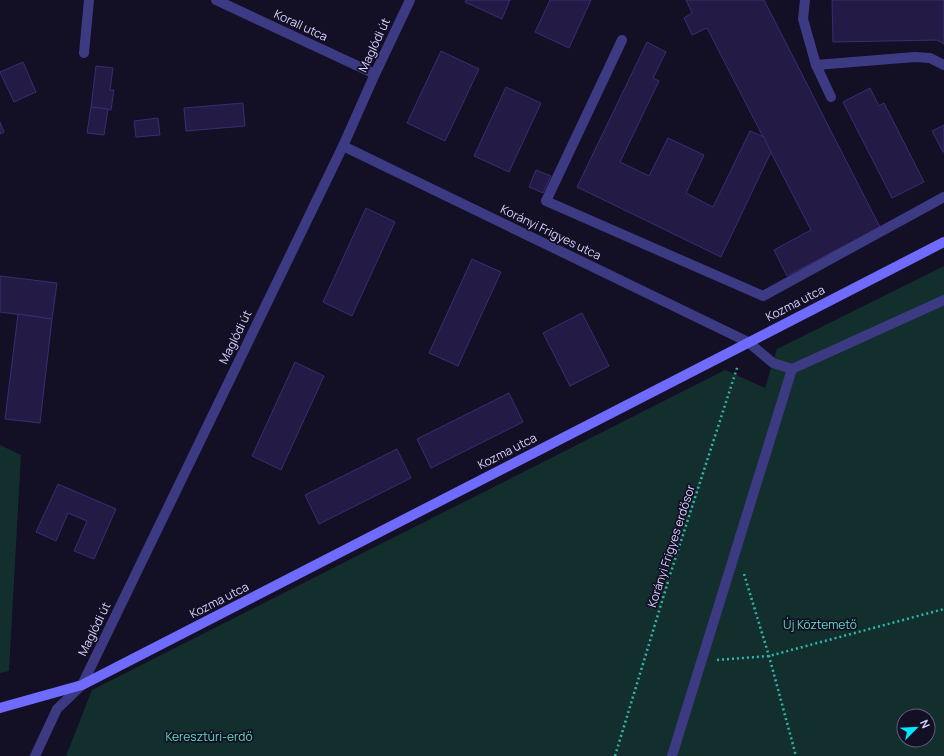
<svg xmlns="http://www.w3.org/2000/svg" width="944" height="756" font-family="Manrope,sans-serif">
	<style>
		.green { fill: #122f2e; fill-rule: evenodd }
		.building { fill: #231b46; stroke: #3a2d72 }
		.lines { fill: none; stroke-linecap: round; stroke-linejoin: round }
		.path { stroke: #30b6ad; stroke-width: 2.5; stroke-dasharray: 2 3; stroke-linecap: butt }
		.lane { stroke: #3d3a84; stroke-width: 10 }
		.street { stroke: #3d3a84; stroke-width: 10 }
		.secondary { stroke: #6e6bfe; stroke-width: 10 }
		.labels { text-anchor: middle; dominant-baseline: central; stroke-width: 3.5; stroke-linejoin: round; paint-order: stroke }
		.street-label { font-size: 12px; fill: #d8d3ff; stroke: #130f25 }
		.park-label { font-size: 12px; fill: #5fdfbe; stroke: #130f25 }
	</style>
	<rect width="100%" height="100%" fill="#130f25"/>
	<g class="green">
		<path d="M944,266V756H66L92,690L725,370L765,388L777,349ZM904,716H928V740H904Z"/>
		<path d="M0,445L21,455L9,671L0,673Z"/>
	</g>
	<g class="building">
		<path d="M466,0H510L502,19L465,2Z"/>
		<path d="M550,0H591L569,48L535,32Z"/>
		<path d="M686,0H764L880,227L787,276L774,250L811,230L707,28L692,35L684,18L692,13Z"/>
		<path d="M832,0H944V44L937,40L833,42Z"/>
		<path d="M647,42L666,52L653,78L659,81L620,162L649,176L668,138L704,155L686,193L713,207L750,131L764,137L771,152L721,257L577,187Z"/>
		<path d="M441,51L479,69L445,141L407,123Z"/>
		<path d="M23,62L36,92L14,102L0,72Z"/>
		<path d="M96,66L113,68L110,90H114L111,110L91,107Z"/>
		<path d="M506,87L541,103L509,172L474,156Z"/>
		<path d="M870,88L879,106L884,103L924,182L892,198L843,102Z"/>
		<path d="M243,103L245,126L186,131L184,108Z"/>
		<path d="M91,107L108,109L104,135L87,133Z"/>
		<path d="M158,118L160,135L136,137L134,121Z"/>
		<path d="M0,122L4,132L0,134Z"/>
		<path d="M944,125V152H943L932,131Z"/>
		<path d="M536,170L551,176L543,193L529,187Z"/>
		<path d="M366,208L395,222L352,316L323,302Z"/>
		<path d="M472,259L501,272L458,366L429,353Z"/>
		<path d="M0,276L57,283L52,319L0,312Z"/>
		<path d="M582,313L609,366L570,386L543,333Z"/>
		<path d="M18,314L52,319L40,423L5,419Z"/>
		<path d="M295,362L324,376L281,470L252,456Z"/>
		<path d="M509,393L523,422L431,468L417,439Z"/>
		<path d="M397,449L411,478L319,524L305,495Z"/>
		<path d="M58,484L116,509L94,559L74,551L87,521L68,513L56,541L36,532Z"/>
	</g>
	<g class="lines">
		<g class="path">
			<path d="M744,574L769,656L796,756"/>
			<path d="M717,660L769,656L944,609"/>
			<path d="M615,756L670,575L738,365"/>
		</g>
		<g class="lane">
			<path d="M805,0L803,19L816,65L831,97"/>
			<path d="M622,40L546,201L763,296L944,197"/>
			<path d="M816,65L915,57L930,58L944,65"/>
			<path d="M748,342L773,363L792,369"/>
			<path d="M672,756L792,369L944,300"/>
		</g>
		<g class="street">
			<path d="M216,0L375,74"/>
			<path d="M84,53L89,0"/>
			<path d="M343,146L748,342"/>
			<path d="M35,756L57,709L82,685L343,146L375,74L410,0"/>
		</g>
		<path class="secondary" d="M0,708L82,685L944,242"/>
	</g>
	<g class="labels">
		<g class="street-label">
			<text transform="translate(301 25) rotate(25)">Korall utca</text>
			<text transform="translate(374 45) rotate(-65)">Maglódi út</text>
			<text transform="translate(551 232) rotate(26)">Korányi Frigyes utca</text>
			<text transform="translate(795 303) rotate(-27)">Kozma utca</text>
			<text transform="translate(235 337) rotate(-64)">Maglódi út</text>
			<text transform="translate(507 451) rotate(-27)">Kozma utca</text>
			<text transform="translate(671 546) rotate(-72)">Korányi Frigyes erdősor</text>
			<text transform="translate(219 600) rotate(-27)">Kozma utca</text>
			<text transform="translate(94 629) rotate(-64)">Maglódi út</text>
		</g>
		<g class="park-label">
			<text x="820" y="624">Új Köztemető</text>
			<text x="209" y="736">Keresztúri-erdő</text>
		</g>
	</g>
	<g transform="translate(916 728) rotate(66)"><circle r="19" fill="#130f25" stroke="#625d7c"/>
	<path d="M0-3L7 15L0 10L-7 15Z" fill="#02e5fc"/>
	<text y="-6" font-size="11" font-weight="bold" text-anchor="middle" fill="#d8d3ff">N</text>
	</g>
</svg>
